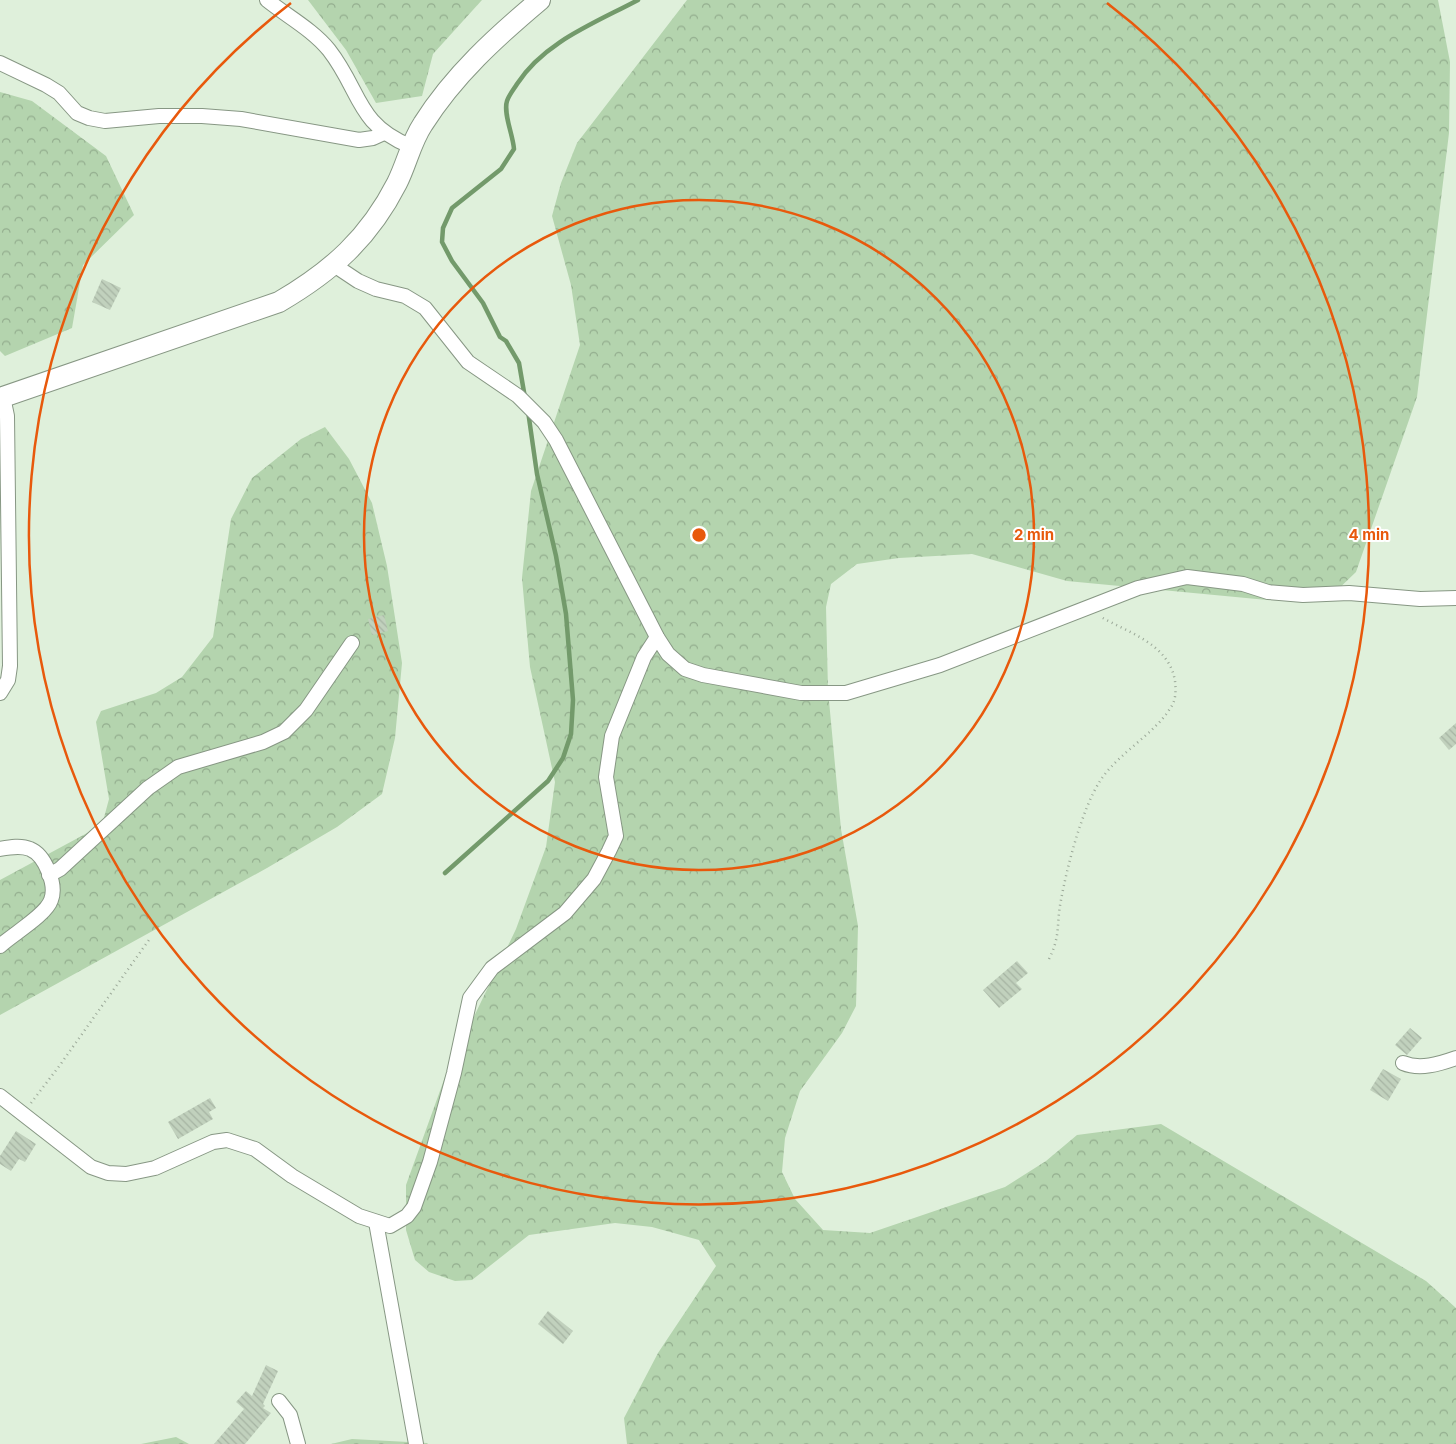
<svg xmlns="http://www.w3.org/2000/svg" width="1456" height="1444" font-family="Inter,sans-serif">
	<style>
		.forest { fill: url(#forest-crowns) }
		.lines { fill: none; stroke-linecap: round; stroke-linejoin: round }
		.stream { stroke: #739a6b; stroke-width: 4.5 }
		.building { fill: url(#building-back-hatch) }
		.street-casing { stroke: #879784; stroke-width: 16 }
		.secondary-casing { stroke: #879784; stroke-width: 22 }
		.path { stroke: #9ca999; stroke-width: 2.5; stroke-dasharray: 1 4; stroke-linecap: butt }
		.street { stroke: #fff; stroke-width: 14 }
		.secondary { stroke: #fff; stroke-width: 20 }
		.ring { fill: none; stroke: #e8590c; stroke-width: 2.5 }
		.centre { fill: #e8590c; stroke: #fff; stroke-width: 2.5 }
		.ring-label { font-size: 15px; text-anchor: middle; font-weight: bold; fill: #e8590c; stroke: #fff; stroke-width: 4; stroke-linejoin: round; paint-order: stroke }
	</style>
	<defs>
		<pattern id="forest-crowns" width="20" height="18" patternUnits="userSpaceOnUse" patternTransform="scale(1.25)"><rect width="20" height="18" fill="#b4d4ae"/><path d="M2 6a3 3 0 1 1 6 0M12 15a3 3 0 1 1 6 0" fill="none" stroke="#93ad8e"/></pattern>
		<pattern id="building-back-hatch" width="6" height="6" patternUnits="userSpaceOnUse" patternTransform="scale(1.25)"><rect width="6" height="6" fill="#c1d1bd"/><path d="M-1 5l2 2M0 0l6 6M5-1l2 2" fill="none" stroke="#a6b4a3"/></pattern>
	</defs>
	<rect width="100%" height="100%" fill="#dff0db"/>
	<g class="forest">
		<path d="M308,0H482L433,54L422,96L376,103L346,50Z"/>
		<path d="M687,0H1438L1450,62L1449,133L1417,397L1356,572L1330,597L1267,600L1067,581L972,554L899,558L857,564L831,584L826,607L828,690L841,829L858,926L856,1006L842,1033L800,1091L785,1138L782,1172L795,1199L823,1230L870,1233L1005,1187L1046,1161L1077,1135L1161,1124L1426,1281L1456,1308V1444H627L624,1418L658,1353L716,1266L699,1240L652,1227L615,1223L529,1235L472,1280L455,1281L429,1272L415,1260L406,1230V1185L445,1077L516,929L546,847L555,782L530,667L522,578L531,491L580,345L571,285L552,216L561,183L577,143Z"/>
		<path d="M0,92L32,101L106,156L134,215L83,265L72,328L5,356L0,351Z"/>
		<path d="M325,427L349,459L372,503L387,566L402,663L395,738L382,794L337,827L267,868L0,1015V880L102,825L109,799L96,722L101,711L156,693L182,677L213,637L231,519L252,478L301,439Z"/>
		<path d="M176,1437L189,1444H141Z"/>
		<path d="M352,1439L427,1443L428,1444H331Z"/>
	</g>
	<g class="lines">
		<g class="stream">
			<path d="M525,398L519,363L506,341L500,337L483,303L452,261L442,242L443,228L452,208L501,169L514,149C513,135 503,113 507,101C509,95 514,89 517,84C544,42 595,23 638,0"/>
			<path d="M445,873L548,781L563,758L571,734L573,700L566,614L556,556L537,474L528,411"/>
		</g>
	</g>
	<g class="building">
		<path d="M102,279L121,288L110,310L92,302Z"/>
		<path d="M384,615L388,631L372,635L368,619Z"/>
		<path d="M1456,723V744L1449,750L1439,738Z"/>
		<path d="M1017,961L1028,973L1016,983L1022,989L999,1008L983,990Z"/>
		<path d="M1410,1028L1422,1038L1407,1055L1395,1045Z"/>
		<path d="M1383,1069L1401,1079L1388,1101L1370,1090Z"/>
		<path d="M210,1098L216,1108L209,1112L213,1119L178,1139L168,1122Z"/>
		<path d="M16,1131L36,1144L25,1162L19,1159L11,1171L0,1164V1156Z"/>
		<path d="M548,1311L573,1331L563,1344L538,1324Z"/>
		<path d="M266,1365L278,1371L263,1404L265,1406L263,1408L271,1413L245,1444H214L244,1409L236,1402L246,1391L252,1396Z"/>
	</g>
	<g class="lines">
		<defs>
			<g id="street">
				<path d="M267,0C287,16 313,30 329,50C361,91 356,124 410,146"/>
				<path d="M0,63L46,85L59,93L77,113L89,118L105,121L159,116H202L241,119L359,140L373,138L384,133"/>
				<path d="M334,265L358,281L376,289L405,296L425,308L468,362L518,396L544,422L556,440L657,637L668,654L685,669L703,675L801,693H846L940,665L1138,588L1187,577L1243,584L1268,592L1303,595L1349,593L1420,599L1456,598"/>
				<path d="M0,693L8,680L10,666L7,416L3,397"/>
				<path d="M0,849C10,847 21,845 30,849C45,855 57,885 51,900C46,915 13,934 0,946"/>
				<path d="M49,875L60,869L148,788L178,767L263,742L284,732L306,710L352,643"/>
				<path d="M1403,1063C1420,1070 1439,1064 1456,1058"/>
				<path d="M0,1096L91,1167L108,1173L126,1174L155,1168L213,1142L227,1140L255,1149L292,1176L359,1216L390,1226L407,1216L414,1207L430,1162L454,1073L470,998L492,968L565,913L594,879L609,851L616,836L606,777L612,736L644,657L657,637"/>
				<path d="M376,1222L416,1444"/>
				<path d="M279,1401L290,1415L298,1444"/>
			</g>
			<path id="secondary" d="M0,398L279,302C332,271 369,238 397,183C407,163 411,142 423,124C454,75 496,37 540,0"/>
		</defs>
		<use href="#street" class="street-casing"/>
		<use href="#secondary" class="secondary-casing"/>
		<g class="path">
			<path d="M1049,959C1061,935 1056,925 1061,900C1067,867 1082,809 1100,781C1118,753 1155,734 1171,707C1176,700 1176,690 1175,681C1169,644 1129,633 1101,617"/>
			<path d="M31,1103L60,1065L151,937"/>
		</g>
		<use href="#street" class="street"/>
		<use href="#secondary" class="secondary"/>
	</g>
	<g class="ring">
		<circle cx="699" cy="535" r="335"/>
		<path d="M1107 3A670 670 0 1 1 291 3"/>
	</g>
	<circle cx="699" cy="535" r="8" class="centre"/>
	<g class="ring-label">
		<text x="1034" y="540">2 min</text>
		<text x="1369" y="540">4 min</text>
	</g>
</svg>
